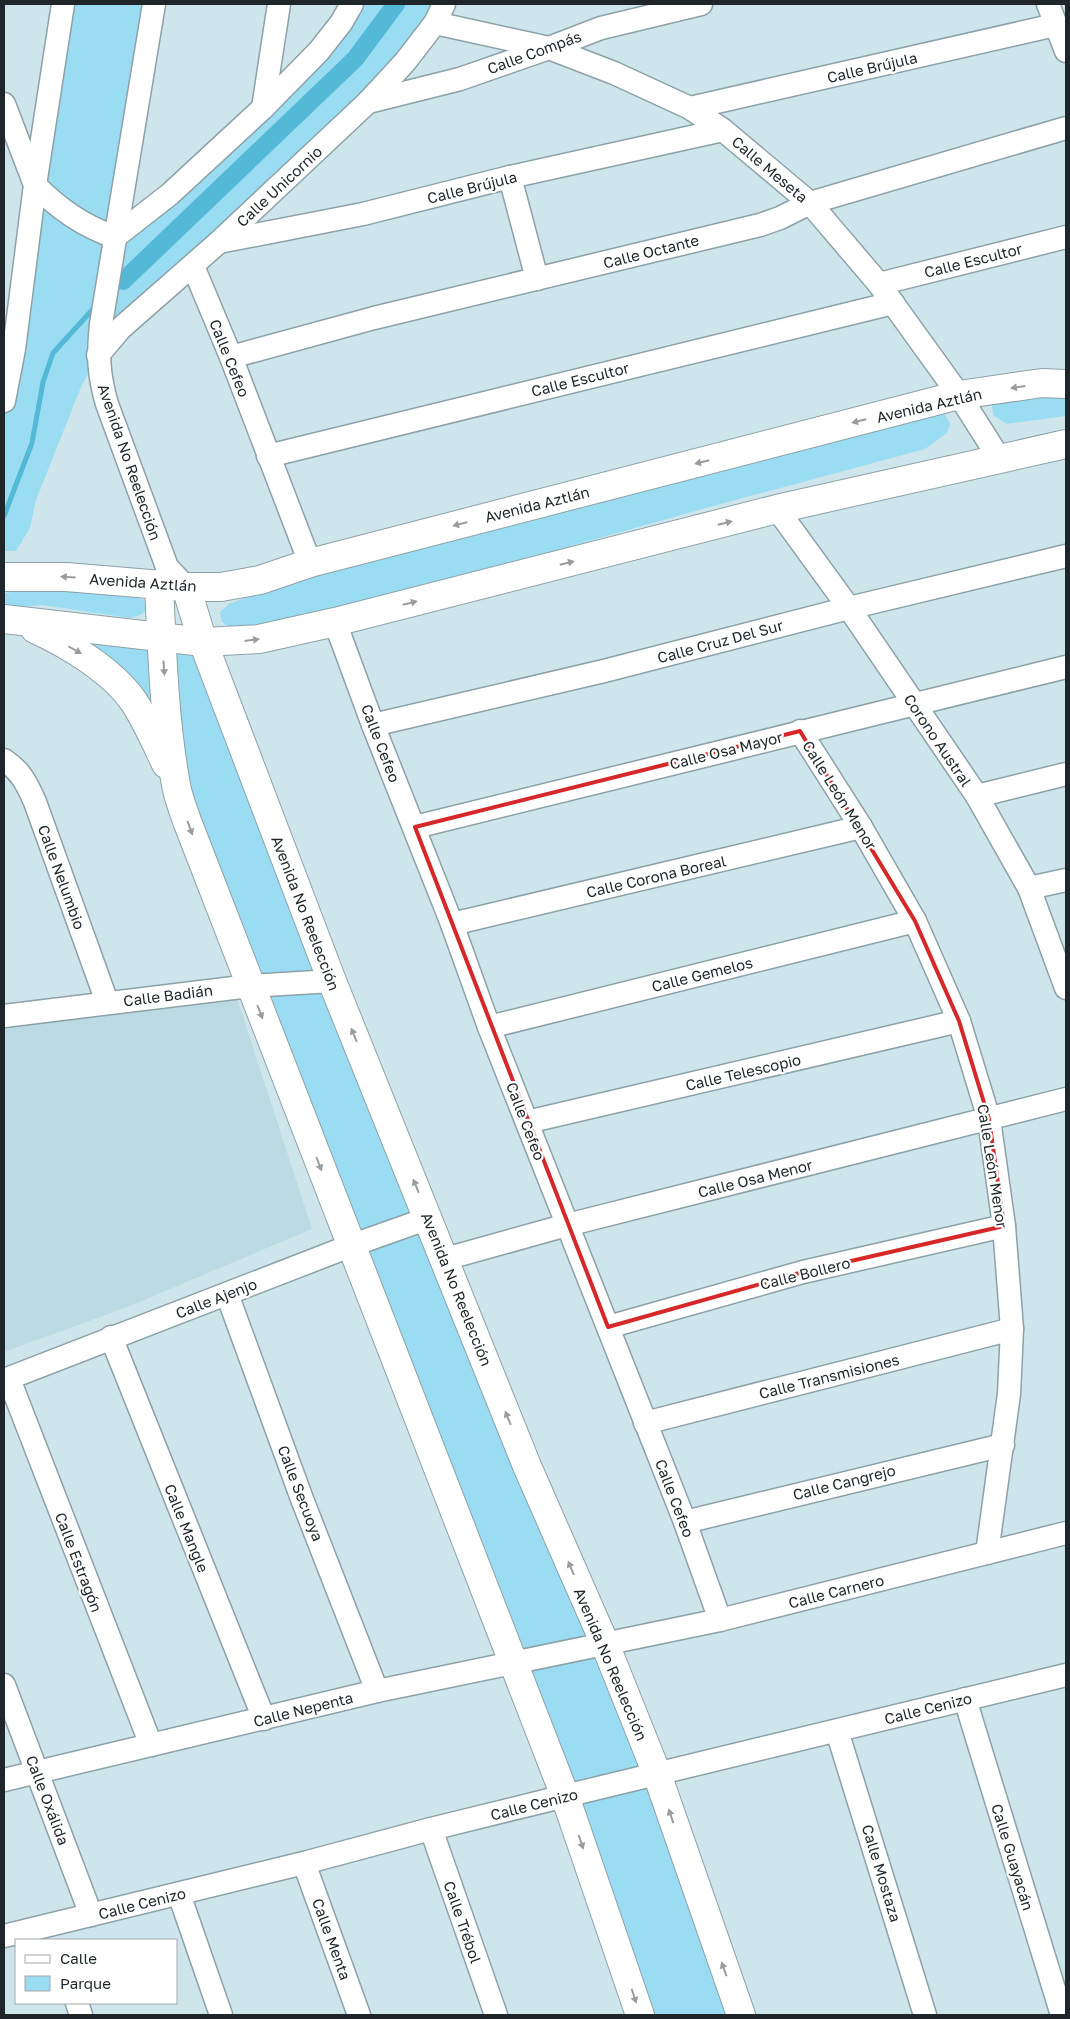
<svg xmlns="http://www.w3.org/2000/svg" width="1070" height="2019" font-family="'Golos Text',sans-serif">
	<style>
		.built { fill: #bcdae4 }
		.green { fill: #9addf3 }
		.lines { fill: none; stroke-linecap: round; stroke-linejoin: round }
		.stream { stroke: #54b9d7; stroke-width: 5 }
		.canal { stroke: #54b9d7; stroke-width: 18 }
		.minor-casing { stroke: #8da1a8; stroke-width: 25 }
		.major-casing { stroke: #8da1a8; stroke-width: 30 }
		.minor { stroke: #fff; stroke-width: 22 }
		.major { stroke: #fff; stroke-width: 28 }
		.oneway { fill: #9a9d9f }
		.marked { fill: none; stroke: #d62828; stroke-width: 4; stroke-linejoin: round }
		.labels { text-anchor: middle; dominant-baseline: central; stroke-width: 4.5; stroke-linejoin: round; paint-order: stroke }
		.street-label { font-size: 15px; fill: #1e2629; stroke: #fff }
	</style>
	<rect width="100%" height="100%" fill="#cfe5ec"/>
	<path class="built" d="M236,995L312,1229L125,1308L4,1352V1023Z"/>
	<g class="green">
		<path d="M63,4H152L115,236L170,194L352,4H444L435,23L98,355L81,387L36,500L30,528L16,551H4V401Z"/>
		<path d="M1066,393V416L1007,424L993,415L991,394Z"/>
		<path d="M944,413L950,424L947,433L925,449L706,508L312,619L232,629L222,622L220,612L229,604L330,567Z"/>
		<path d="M53,587L133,596L144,600L147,610L140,615L130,618L42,605L4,609V593Z"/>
		<path d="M47,634L203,642L741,2015H640L133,701Z"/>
	</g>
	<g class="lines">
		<path class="stream" d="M4,516L32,443L43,382L53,353L93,309"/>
		<path class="canal" d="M123,281L355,59L396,4"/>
		<defs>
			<g id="minor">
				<path d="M63,4L35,185C59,209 83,226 115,237"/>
				<path d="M154,4L101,324C98,355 98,373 107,404L167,567L186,587"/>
				<path d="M1048,4L1066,51"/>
				<path d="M435,23L549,48L614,73L690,108L723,130L810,203L879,284L959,395L999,458"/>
				<path d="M368,102L460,79L549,48L601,28L701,4"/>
				<path d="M4,104L35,185L14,349L4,401"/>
				<path d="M263,108L279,4"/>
				<path d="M690,108L1055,25"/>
				<path d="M510,177L537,279"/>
				<path d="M115,237L170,194L263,108L319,51L341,23L352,4"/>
				<path d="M219,242L363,214L510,177L723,130"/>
				<path d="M193,266L231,357L310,563"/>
				<path d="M879,284L1066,237"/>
				<path d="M98,355L121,328L219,242L368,102L405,62L435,23L444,4"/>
				<path d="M231,357L374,318L760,225L780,218L810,203L1066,128"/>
				<path d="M268,456L893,303"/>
				<path d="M777,509L849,608L977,796L1029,888L1066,988"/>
				<path d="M335,622L373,725L452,924L489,1027L685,1522L720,1620"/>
				<path d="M373,725L604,671L849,608L1066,556"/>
				<path d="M800,731L861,827L915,921L959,1021L989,1119L1004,1226L1012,1329L1009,1394L987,1553"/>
				<path d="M4,760C21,771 27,784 35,802L107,1002"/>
				<path d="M977,796L1066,774"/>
				<path d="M415,827L1066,667"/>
				<path d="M1029,888L1066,880"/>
				<path d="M452,924L861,827"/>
				<path d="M4,1016L250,986L332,981"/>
				<path d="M489,1027L915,921"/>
				<path d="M527,1122L959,1021"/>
				<path d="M445,1259L567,1225L1066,1099"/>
				<path d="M227,1294L302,1499L377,1691"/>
				<path d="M608,1327L803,1272L1004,1226"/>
				<path d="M111,1337L264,1719"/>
				<path d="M9,1379L151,1745"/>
				<path d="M4,1380L350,1246L429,1218"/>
				<path d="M645,1423L1012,1329"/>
				<path d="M685,1522L1003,1445"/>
				<path d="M4,1685L91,1915"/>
				<path d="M965,1699L1062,2015"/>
				<path d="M837,1731L925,2015"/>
				<path d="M4,1780L377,1691L720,1620L1066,1533"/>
				<path d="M431,1829L496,2015"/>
				<path d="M304,1863L359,2015"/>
				<path d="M179,1894L221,2015"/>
				<path d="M4,1936L304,1863L431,1829L565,1796L1066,1675"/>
				<path d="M77,2003L81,2015"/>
			</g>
			<g id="major">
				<path d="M4,577H66L186,587H221L260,580L310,563L959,395L1042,383L1066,384"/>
				<path d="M159,584C162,651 164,719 176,785C178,797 183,809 187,821L565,1796L640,2015"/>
				<path d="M186,587L203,642L332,981L527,1466L605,1644L657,1774L741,2015"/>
				<path d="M4,619L203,642L259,639L335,622L777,509L1066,444"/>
				<path d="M35,629C68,644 113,671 134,702C147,722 156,743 166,764"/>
			</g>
		</defs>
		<use href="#minor" class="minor-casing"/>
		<use href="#major" class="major-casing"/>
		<use href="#minor" class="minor"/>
		<use href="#major" class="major"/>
	</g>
	<defs><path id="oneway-solid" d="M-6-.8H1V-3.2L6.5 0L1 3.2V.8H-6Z" transform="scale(1.25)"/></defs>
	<g class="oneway">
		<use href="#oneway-solid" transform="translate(1018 387) rotate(172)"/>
		<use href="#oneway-solid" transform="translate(859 421) rotate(166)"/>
		<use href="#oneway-solid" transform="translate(702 462) rotate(166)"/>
		<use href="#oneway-solid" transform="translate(725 523) rotate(-14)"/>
		<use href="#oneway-solid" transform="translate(460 524) rotate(166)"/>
		<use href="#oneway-solid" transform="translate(567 563) rotate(-14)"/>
		<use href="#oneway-solid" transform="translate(68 577) rotate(-177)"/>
		<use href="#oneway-solid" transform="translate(410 603) rotate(-14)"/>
		<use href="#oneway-solid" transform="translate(252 640) rotate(-7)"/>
		<use href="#oneway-solid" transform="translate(75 650) rotate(29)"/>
		<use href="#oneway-solid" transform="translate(164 668) rotate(86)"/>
		<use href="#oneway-solid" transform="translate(190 828) rotate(70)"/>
		<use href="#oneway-solid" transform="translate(260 1012) rotate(69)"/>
		<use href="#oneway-solid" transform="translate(354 1035) rotate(-112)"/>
		<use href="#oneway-solid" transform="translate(319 1164) rotate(69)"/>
		<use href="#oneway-solid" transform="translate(416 1186) rotate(-112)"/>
		<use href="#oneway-solid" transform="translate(508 1418) rotate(-112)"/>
		<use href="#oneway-solid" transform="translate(571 1568) rotate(-113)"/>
		<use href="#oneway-solid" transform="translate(671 1816) rotate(-109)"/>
		<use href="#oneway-solid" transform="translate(581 1842) rotate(71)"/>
		<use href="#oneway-solid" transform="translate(724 1969) rotate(-110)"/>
		<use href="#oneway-solid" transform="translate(634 1996) rotate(72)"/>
	</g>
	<path class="marked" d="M800,731L915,921L959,1021L989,1119L1004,1226L803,1272L608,1327L415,827Z"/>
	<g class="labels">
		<g class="street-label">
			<text transform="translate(534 52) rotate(-20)">Calle Compás</text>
			<text transform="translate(872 67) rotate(-13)">Calle Brújula</text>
			<text transform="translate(770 169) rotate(40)">Calle Meseta</text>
			<text transform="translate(279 186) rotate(-43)">Calle Unicornio</text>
			<text transform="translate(472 187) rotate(-14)">Calle Brújula</text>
			<text transform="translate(651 251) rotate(-14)">Calle Octante</text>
			<text transform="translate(973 260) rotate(-14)">Calle Escultor</text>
			<text transform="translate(230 358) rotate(68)">Calle Cefeo</text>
			<text transform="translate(580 379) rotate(-14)">Calle Escultor</text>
			<text transform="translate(929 405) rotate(-13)">Avenida Aztlán</text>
			<text transform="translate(130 462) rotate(71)">Avenida No Reelección</text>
			<text transform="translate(537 504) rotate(-14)">Avenida Aztlán</text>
			<text transform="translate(143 582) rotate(4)">Avenida Aztlán</text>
			<text transform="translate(720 641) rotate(-15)">Calle Cruz Del Sur</text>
			<text transform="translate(938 740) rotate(56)">Corono Austral</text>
			<text transform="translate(381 743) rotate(69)">Calle Cefeo</text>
			<text transform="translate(726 750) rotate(-14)">Calle Osa Mayor</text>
			<text transform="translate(840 795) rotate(58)">Calle León Menor</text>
			<text transform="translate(656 876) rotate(-13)">Calle Corona Boreal</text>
			<text transform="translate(62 877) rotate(70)">Calle Nelumbio</text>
			<text transform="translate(306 913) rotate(69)">Avenida No Reelección</text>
			<text transform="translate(702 974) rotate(-14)">Calle Gemelos</text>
			<text transform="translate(168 995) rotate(-7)">Calle Badián</text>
			<text transform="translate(743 1072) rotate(-13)">Calle Telescopio</text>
			<text transform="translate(526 1121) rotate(69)">Calle Cefeo</text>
			<text transform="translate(993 1166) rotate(81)">Calle León Menor</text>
			<text transform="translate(755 1178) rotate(-14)">Calle Osa Menor</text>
			<text transform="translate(805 1273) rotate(-14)">Calle Bollero</text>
			<text transform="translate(457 1289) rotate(68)">Avenida No Reelección</text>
			<text transform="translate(216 1298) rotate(-21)">Calle Ajenjo</text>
			<text transform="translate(829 1376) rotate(-14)">Calle Transmisiones</text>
			<text transform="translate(844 1482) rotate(-14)">Calle Cangrejo</text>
			<text transform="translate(301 1493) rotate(69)">Calle Secuoya</text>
			<text transform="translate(675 1498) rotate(69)">Calle Cefeo</text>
			<text transform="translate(187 1528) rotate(68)">Calle Mangle</text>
			<text transform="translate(79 1562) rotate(69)">Calle Estragón</text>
			<text transform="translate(836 1591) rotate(-14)">Calle Carnero</text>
			<text transform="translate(611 1664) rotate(67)">Avenida No Reelección</text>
			<text transform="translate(928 1708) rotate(-14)">Calle Cenizo</text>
			<text transform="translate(303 1709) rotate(-14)">Calle Nepenta</text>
			<text transform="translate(48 1800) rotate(69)">Calle Oxálida</text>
			<text transform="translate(534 1804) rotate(-14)">Calle Cenizo</text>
			<text transform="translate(1013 1857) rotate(73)">Calle Guayacán</text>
			<text transform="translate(882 1873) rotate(73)">Calle Mostaza</text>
			<text transform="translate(142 1903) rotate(-14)">Calle Cenizo</text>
			<text transform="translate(463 1922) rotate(71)">Calle Trébol</text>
			<text transform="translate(332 1939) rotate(70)">Calle Menta</text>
		</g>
	</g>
	<rect width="1070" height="2019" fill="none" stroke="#1e2629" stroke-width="10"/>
	<rect x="15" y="1939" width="162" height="65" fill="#ffffff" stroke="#a5a8a9"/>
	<rect x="25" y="1955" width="25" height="8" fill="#ffffff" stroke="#a5a8a9"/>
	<text x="60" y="1964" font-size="15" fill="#1e2629">Calle</text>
	<rect x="25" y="1976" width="25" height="15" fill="#9addf3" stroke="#a5a8a9"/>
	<text x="60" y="1989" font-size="15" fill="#1e2629">Parque</text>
</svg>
